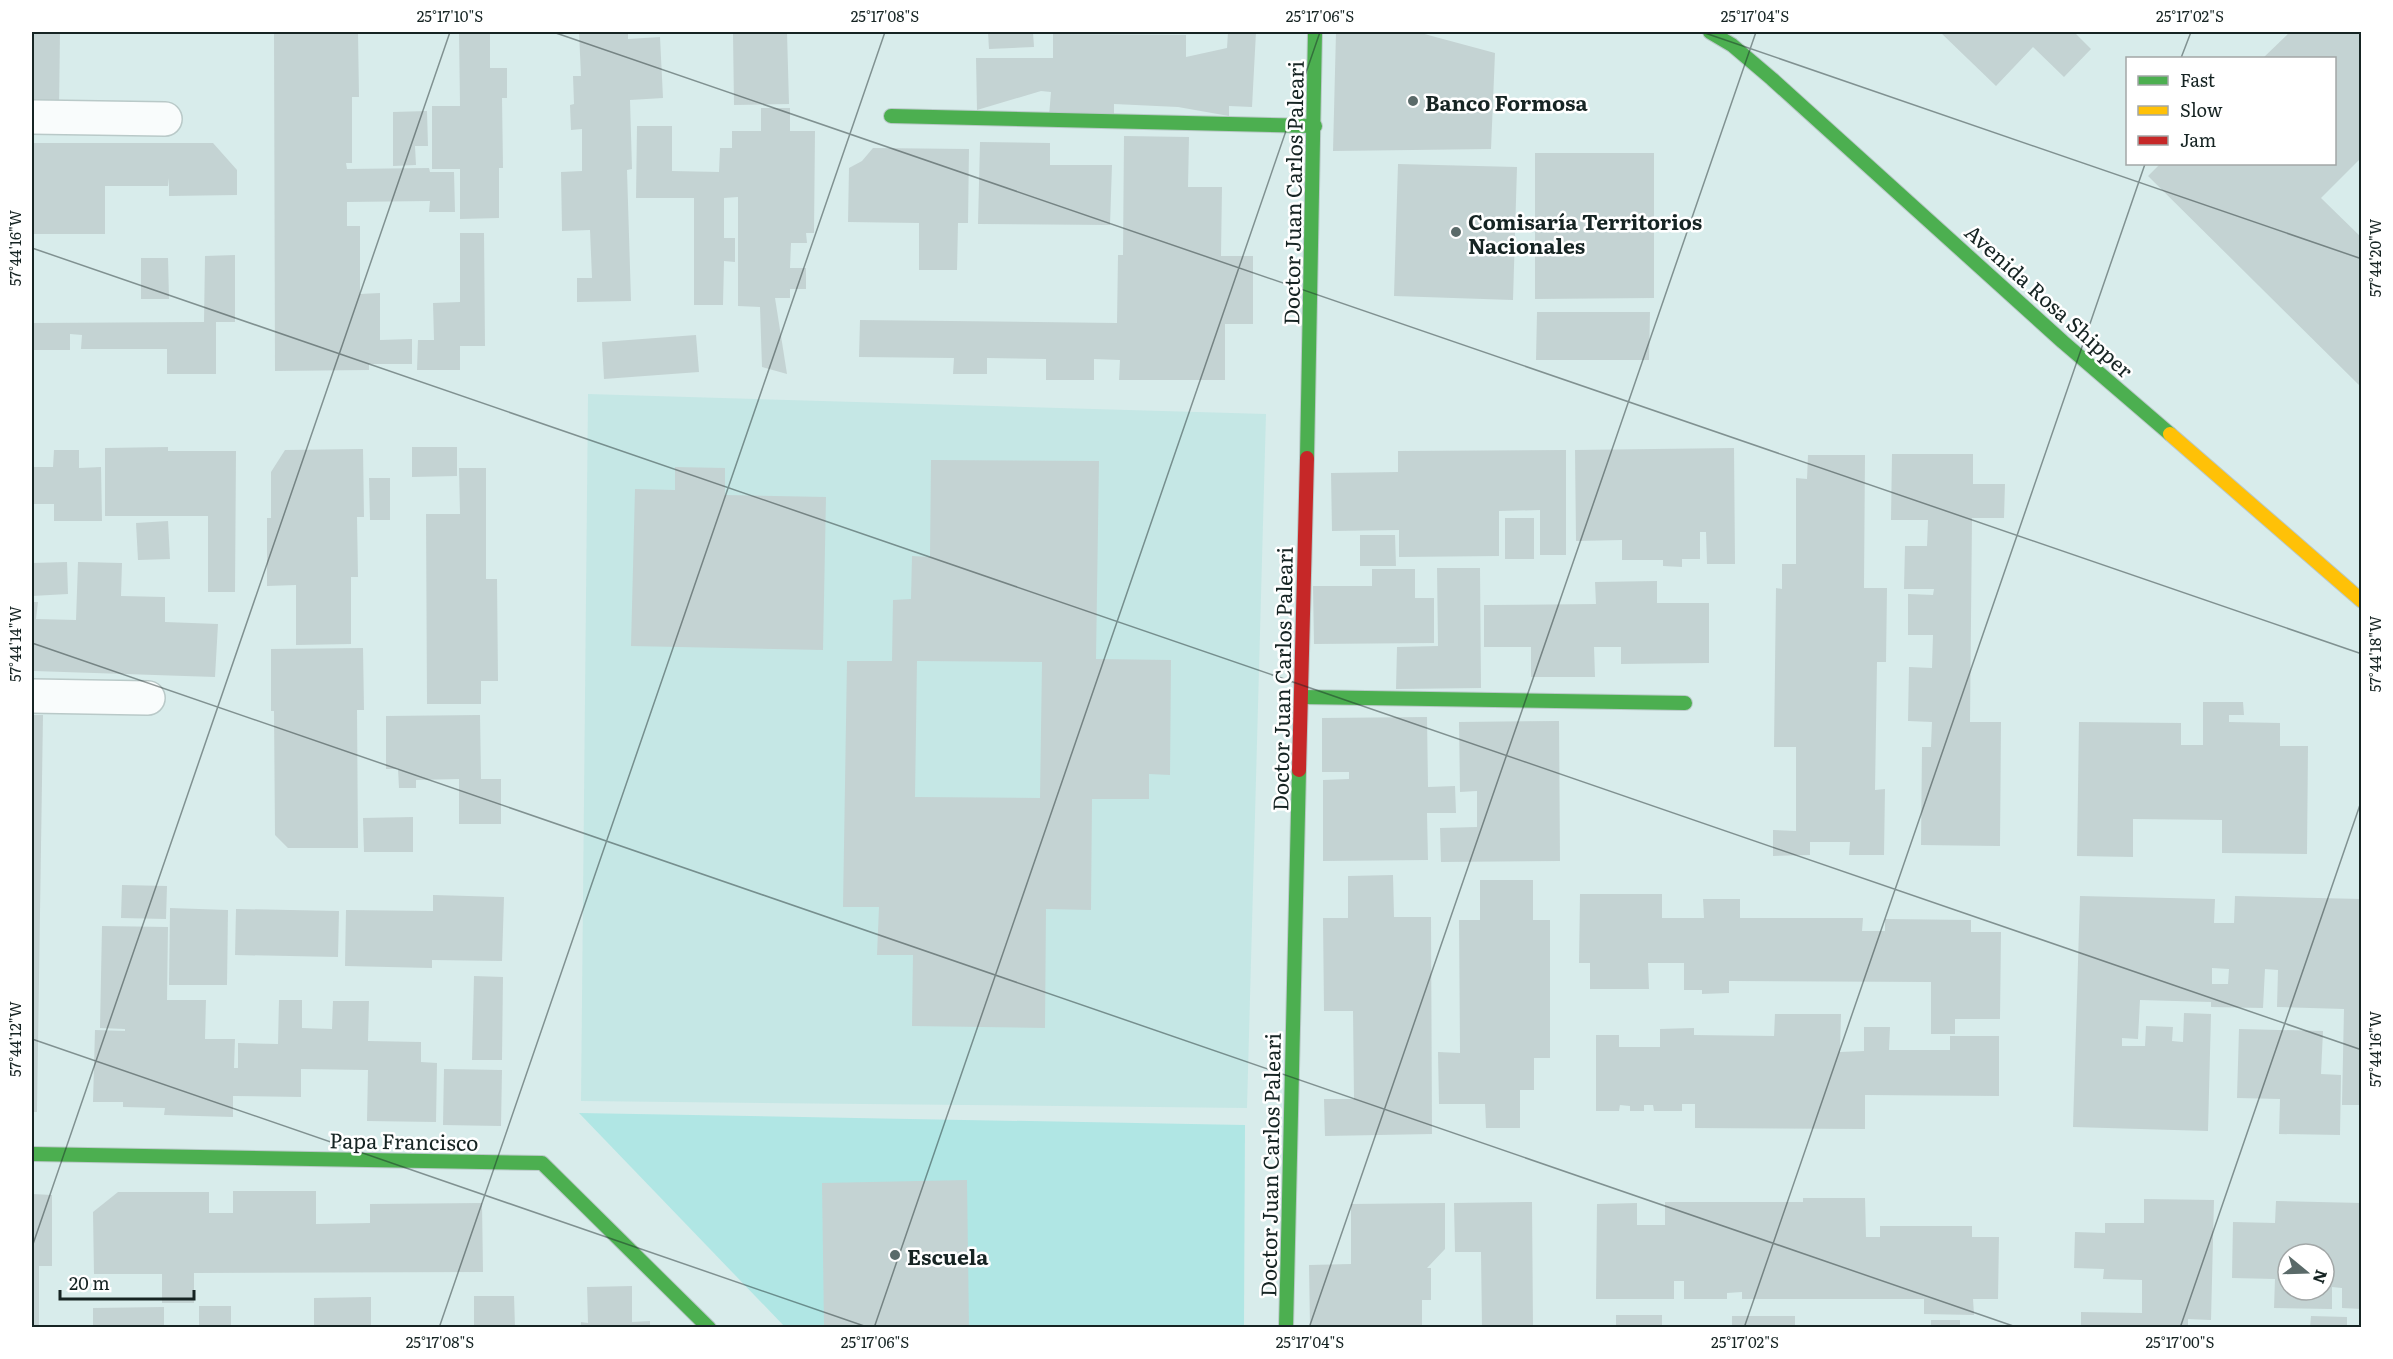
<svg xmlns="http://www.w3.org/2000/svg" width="2393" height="1359" font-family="Literata,serif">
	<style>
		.built { fill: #c5e7e5 }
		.green { fill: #b0e6e4 }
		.building { fill: #c4d3d3; fill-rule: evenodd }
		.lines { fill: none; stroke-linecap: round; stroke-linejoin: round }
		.street-casing { stroke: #b9c9c8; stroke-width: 36 }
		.fast-casing { stroke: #b9c9c8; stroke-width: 16 }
		.slow-casing { stroke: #b9c9c8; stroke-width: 16 }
		.jam-casing { stroke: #b9c9c8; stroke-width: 16 }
		.street { stroke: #f9fcfc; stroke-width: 33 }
		.fast { stroke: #4caf50; stroke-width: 14 }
		.slow { stroke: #ffc107; stroke-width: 14 }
		.jam { stroke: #c62828; stroke-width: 14 }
		.ticks { fill: none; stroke: #162423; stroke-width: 1.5; stroke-opacity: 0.45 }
		.poi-dot { fill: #5a6a69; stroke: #fff; stroke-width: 2 }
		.labels { text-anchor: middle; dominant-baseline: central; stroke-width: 5; stroke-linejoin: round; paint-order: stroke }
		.poi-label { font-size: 21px; font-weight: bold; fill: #162423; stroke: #fff; text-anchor: start }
		.street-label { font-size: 21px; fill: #162423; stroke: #fff }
		.neatline { fill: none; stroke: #162423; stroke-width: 2 }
		.ticks-label { font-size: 15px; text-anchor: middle; fill: #162423 }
	</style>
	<rect width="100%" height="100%" fill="#d8eceb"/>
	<path class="built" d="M588,394L1266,414L1247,1108L581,1101Z"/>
	<path class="green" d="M579,1113L1245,1125L1244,1327H785Z"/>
	<g class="building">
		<path d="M32,32H60L59,109L32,108Z"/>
		<path d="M274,32H358L359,97H352V163H346L347,169L429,168L430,172H454L455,212H429L430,201L347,202V226H360V294L380,293V340L412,339V364H369V370L275,371Z"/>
		<path d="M459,32H490V68H507V98H502L503,168H499V218L460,219V169H432V106H460Z"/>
		<path d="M579,32H628V39L660,37L663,98L630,100L632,169L627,170L631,301L577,302V278H592L590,230L562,231L561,172L582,171V129L571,130L570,105L574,104L573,76H581Z"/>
		<path d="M737,32H787L789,104L734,105L733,34H738Z"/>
		<path d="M988,32H1033L1034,47L989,49Z"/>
		<path d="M1228,32H1256L1252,107L1229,106V116L1178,107L1114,104V119L1049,116L1051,92L1041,91L977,110L976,58H1053V34L1186,35V57L1227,48Z"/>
		<path d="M1336,32H1417L1495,53L1491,149L1333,151Z"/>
		<path d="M1940,32H2074L2091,49L2064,77L2033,47L1996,86Z"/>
		<path d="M2290,32H2362V157L2321,198L2362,238V388L2148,176L2160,164H2334V58H2263Z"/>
		<path d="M761,108H790V131H815L814,233H806L807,243H791L790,268H806V289H790V298H775L787,374L762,367L760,307L738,306V197L724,198V238H735V262L724,261L723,305H694V198H636L637,126H672V171L719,172L720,148H732V131H761Z"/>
		<path d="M427,111L428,146H415L416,165L393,166V112Z"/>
		<path d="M1124,136L1189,137L1188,187H1222L1221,256H1253V324H1225V380H1119L1120,360L1094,359V380H1046V359L987,358V374H953L954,358L859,357L860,320L1117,323L1118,255H1123Z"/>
		<path d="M980,142L1050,143V165H1112L1110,225L978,224Z"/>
		<path d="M32,143H213L237,170V195L169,196V178L168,186H105V234H32Z"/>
		<path d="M873,148L969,149L968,223H958L957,270H919V223L848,222L849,168L862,161Z"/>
		<path d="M1535,153H1654V298L1535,299Z"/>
		<path d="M1398,164L1517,167L1513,300L1394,296Z"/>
		<path d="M460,233H484L485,346H460V370H417L418,340H434L433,303L460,302Z"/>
		<path d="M235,255V322H216V374H167V349H81L82,335L70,334V350H33L32,323L204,322L205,256Z"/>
		<path d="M141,258H168L169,299H141Z"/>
		<path d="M1537,312H1650L1649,360H1536Z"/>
		<path d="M696,335L699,372L604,379L602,342Z"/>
		<path d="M168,447V451H236L235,592H208V516H105V448Z"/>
		<path d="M412,447H457V476L412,477Z"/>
		<path d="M1734,448L1735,564H1707L1706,532H1700V559H1682V567L1663,566V560H1622V540L1576,541L1575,450Z"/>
		<path d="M363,449L364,517H357L358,577H351V644L296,645V585L267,586V518H271V472L285,450Z"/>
		<path d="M54,450H79V468L101,467L102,521H54V504H32V467H53Z"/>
		<path d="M1566,450V555H1540V510L1499,511V556L1399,557V530L1332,531L1331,473L1398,472V451Z"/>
		<path d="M1892,454H1973V484H2005L2004,518H1972L1970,722H2001L2000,846L1921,845L1922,747H1931L1932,722L1908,721L1909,667L1932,668L1933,635H1908V594L1933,595L1934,589H1904L1905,546H1927L1928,520H1891Z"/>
		<path d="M1808,455H1865L1864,588H1887L1886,662H1877L1875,790L1885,789L1884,855H1849L1850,842H1810V855L1773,856V830L1796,831V747H1774L1776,588L1782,589V564H1796V478L1807,479Z"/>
		<path d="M931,460L1099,461L1096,659L1171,660L1170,775L1149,774V799H1092L1091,910L1046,909L1045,1028L912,1026L913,955H877L879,907H843L847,661H892L893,600L911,599L912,556L930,557ZM917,661L1042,662L1040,798L915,797Z"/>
		<path d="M675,467L725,468V495L826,497L823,650L631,646L635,489L675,490Z"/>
		<path d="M459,468H486V579H497L498,681H481V704H427L426,514H460Z"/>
		<path d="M369,478H390V520H370Z"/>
		<rect x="1505" y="518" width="29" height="41"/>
		<path d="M168,521L170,559L138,560L136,523Z"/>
		<path d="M1360,535H1395L1396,566H1360Z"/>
		<path d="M67,562L68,594L32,596V563Z"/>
		<path d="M78,562L122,563L121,596L165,597V622L218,624L215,677L34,671L32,602H38L36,619L76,620Z"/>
		<path d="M1437,568H1480L1481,688L1396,689L1397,647L1438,646Z"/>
		<path d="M1372,569H1415V598H1434V643L1314,644L1313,586H1372Z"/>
		<path d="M1657,581V603H1709V663L1621,664V647H1594L1595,677H1531V647H1484V605L1596,604L1595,582Z"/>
		<path d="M363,648L364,710H357L358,848H288L275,835L274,711H271V649Z"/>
		<path d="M2203,702H2243L2244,715H2229V722L2280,723V746H2308L2307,854L2222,853V820L2133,819V857L2077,856L2079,722L2181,723V745H2203Z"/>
		<path d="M32,715H43L37,1112H32Z"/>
		<path d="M480,715L481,779H501V824H459V779L416,780V788H399L398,769H386V716Z"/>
		<path d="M1427,717L1428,787L1455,786L1456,813H1427L1428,860L1323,861V780L1349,779V772H1322V718Z"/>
		<path d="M1559,721L1560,861L1441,862L1440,828L1477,827V791L1460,792L1459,722Z"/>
		<path d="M413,817V852H364L363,818Z"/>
		<path d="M1393,875L1394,917H1431L1432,1134L1325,1136L1324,1099H1354L1353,1011H1324L1323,918H1348V876Z"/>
		<path d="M1480,880H1533V920H1550V1058H1534V1090H1520V1128H1486L1485,1104H1439L1438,1052L1460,1053L1459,920H1480Z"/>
		<path d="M122,885L167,886L166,919L121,918Z"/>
		<path d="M1580,894H1662V918H1704L1703,899H1740V918H1863L1862,931H1885V919L1971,920V932H2001L2000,1019H1955V1034H1931V982L1729,981V993L1702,994V990H1684V963H1648L1649,989H1590V963H1579Z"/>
		<path d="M433,895L504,897L502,961L432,960V968L345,966L346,910L433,911Z"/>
		<path d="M2080,896L2215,899L2214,923H2234L2235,896L2362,899V1105H2342L2344,1009L2277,1007L2278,970L2265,969L2263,1008L2211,1007V1002L2140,1000L2138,1039L2122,1038V1046H2145L2146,1026L2173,1027L2172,1041L2183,1042L2184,1013L2211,1014L2208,1131L2073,1127ZM2212,968L2229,969L2228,984H2212Z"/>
		<path d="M170,908L228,910L227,985H169Z"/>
		<path d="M236,909L339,911L338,957L235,955Z"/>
		<path d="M102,926L168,927L167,1000H206L205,1039H235L234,1068H238V1043L278,1044L279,1000H302V1028L332,1029L333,1001H369L368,1041L421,1042V1062L437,1063L436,1122L367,1121L368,1070L301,1069V1097L233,1096V1117L164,1115L165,1108L123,1107V1102H93L95,1030L125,1031V1029L100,1028Z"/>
		<path d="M474,976L503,977L502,1060H472Z"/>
		<path d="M1775,1014H1841L1840,1052L1864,1051V1027H1890L1889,1050H1950V1036H1999V1096L1865,1095V1129L1695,1128V1104H1682V1111H1654L1653,1105H1644V1111H1630V1106L1620,1105L1619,1111H1596V1035H1619V1047H1660V1029L1694,1028V1035L1774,1036Z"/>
		<path d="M2239,1029L2323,1031L2321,1074L2341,1075L2340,1135L2279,1134L2280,1099L2237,1098Z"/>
		<path d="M444,1069L502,1070L501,1126L443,1125Z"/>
		<path d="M967,1180L969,1328H824L822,1183Z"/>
		<path d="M233,1191H316V1224L370,1223V1204L482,1203L483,1272L194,1273V1303H162V1274H94L93,1212L118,1192H209V1213H233Z"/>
		<path d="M32,1194L52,1195V1266H39V1328H32Z"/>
		<path d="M1803,1198H1865L1866,1237H1880V1226H1972V1237H1999L1998,1299H1973L1974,1315L1924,1314V1299H1742V1292L1727,1293V1299H1684V1281H1674V1299H1596L1597,1204L1637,1203V1225H1665V1202H1803Z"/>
		<path d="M2144,1199L2214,1200L2211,1320L2188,1319V1328H2081V1312L2142,1313V1280L2103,1279L2104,1269L2074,1268L2075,1232L2105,1233V1223H2144Z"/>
		<path d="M2276,1201L2362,1203V1309L2342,1308V1288L2332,1287V1309L2274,1308L2275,1279L2232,1278L2233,1222L2275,1223ZM2288,1254H2324V1290H2288Z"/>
		<path d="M1532,1202L1533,1328H1482L1481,1252H1455L1454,1203Z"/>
		<path d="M1445,1203V1249L1427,1268H1431V1300H1422V1328H1310L1309,1265L1351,1264V1204Z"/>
		<path d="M632,1286V1322L650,1321V1328H581V1322L588,1323L587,1287Z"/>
		<path d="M474,1296H514L515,1328H474Z"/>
		<path d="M371,1297V1328H314V1298Z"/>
		<rect x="199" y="1306" width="32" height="22"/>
		<path d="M164,1307V1328H93V1308Z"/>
		<rect x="1616" y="1315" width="46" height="13"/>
		<rect x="1732" y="1316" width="63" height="12"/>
		<path d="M2311,1316L2347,1317V1328H2310Z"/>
		<rect x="1931" y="1320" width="29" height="8"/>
	</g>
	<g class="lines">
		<defs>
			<g id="street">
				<path d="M32,117L165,119"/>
				<path d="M32,696L148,698"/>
			</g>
			<g id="fast">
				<path d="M1710,32L1732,45L1772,79L2063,342L2170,434"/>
				<path d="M891,116L1315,126"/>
				<path d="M1307,458L1315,32"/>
				<path d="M1302,697L1685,703"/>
				<path d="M32,1154L542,1163L709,1328"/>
				<path d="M1286,1328L1299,770"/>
			</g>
			<path id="slow" d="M2170,434L2362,601"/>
			<path id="jam" d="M1299,770L1307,458"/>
		</defs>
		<use href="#street" class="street-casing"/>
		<use href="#fast" class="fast-casing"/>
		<use href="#slow" class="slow-casing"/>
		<use href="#jam" class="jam-casing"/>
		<use href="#street" class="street"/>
		<use href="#fast" class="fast"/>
		<use href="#slow" class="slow"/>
		<use href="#jam" class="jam"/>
	</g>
	<path class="ticks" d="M553,32L2362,654M1702,32L2362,259M2181,58L2191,32M32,248L2362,1050M32,643L2019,1328M32,1039L870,1328M32,1247L450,32M439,1328L885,32M874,1328L1320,32M1309,1328L1756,32M1744,1328L2145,164M2180,1328L2362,799"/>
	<g class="poi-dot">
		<circle cx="1413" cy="101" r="6"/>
		<circle cx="1456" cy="232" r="6"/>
		<circle cx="895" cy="1255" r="6"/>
	</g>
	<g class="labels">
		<g class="poi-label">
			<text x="1425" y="101">Banco Formosa</text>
			<text x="1468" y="220">Comisaría Territorios<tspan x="1468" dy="24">Nacionales</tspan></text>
			<text x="907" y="1255">Escuela</text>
		</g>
		<g class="street-label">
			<text transform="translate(1292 193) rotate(-89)">Doctor Juan Carlos Paleari</text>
			<text transform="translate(2050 300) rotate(42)">Avenida Rosa Shipper</text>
			<text transform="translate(1281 679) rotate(-89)">Doctor Juan Carlos Paleari</text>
			<text transform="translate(404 1140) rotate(1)">Papa Francisco</text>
			<text transform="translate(1269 1165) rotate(-89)">Doctor Juan Carlos Paleari</text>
		</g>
	</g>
	<rect width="2393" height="1359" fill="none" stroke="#ffffff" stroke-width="66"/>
	<rect x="2126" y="57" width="210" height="108" fill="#ffffff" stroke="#a2a7a7" stroke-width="1.5"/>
	<rect x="2138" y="76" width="30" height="9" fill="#4caf50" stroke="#a2a7a7" stroke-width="1.5"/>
	<text x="2180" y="87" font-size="18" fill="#162423">Fast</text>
	<rect x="2138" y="106" width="30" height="9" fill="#ffc107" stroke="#a2a7a7" stroke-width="1.5"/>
	<text x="2180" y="117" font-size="18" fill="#162423">Slow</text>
	<rect x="2138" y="136" width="30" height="9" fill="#c62828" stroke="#a2a7a7" stroke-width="1.5"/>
	<text x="2180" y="147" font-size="18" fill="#162423">Jam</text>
	<g transform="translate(2306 1272) rotate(109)"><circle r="28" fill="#ffffff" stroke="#a2a7a7" stroke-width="1.5"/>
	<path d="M0-4.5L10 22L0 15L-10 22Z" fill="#5a6a69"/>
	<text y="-9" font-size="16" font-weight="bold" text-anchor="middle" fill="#162423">N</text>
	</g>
	<path d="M60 1290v9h134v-9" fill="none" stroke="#162423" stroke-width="3"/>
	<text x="69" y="1290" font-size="18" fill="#162423" stroke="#ffffff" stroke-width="4.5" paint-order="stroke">20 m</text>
	<rect x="33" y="33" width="2327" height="1293" class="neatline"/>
	<g class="ticks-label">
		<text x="450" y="22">25°17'10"S</text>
		<text x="885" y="22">25°17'08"S</text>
		<text x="1320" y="22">25°17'06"S</text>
		<text x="1755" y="22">25°17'04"S</text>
		<text x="2190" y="22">25°17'02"S</text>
		<text transform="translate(16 248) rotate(-90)" y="5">57°44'16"W</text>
		<text transform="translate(2376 258) rotate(-90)" y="5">57°44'20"W</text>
		<text transform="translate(16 644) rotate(-90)" y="5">57°44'14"W</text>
		<text transform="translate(2376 654) rotate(-90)" y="5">57°44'18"W</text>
		<text transform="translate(16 1039) rotate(-90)" y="5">57°44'12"W</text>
		<text transform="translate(2376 1049) rotate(-90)" y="5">57°44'16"W</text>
		<text x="440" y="1348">25°17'08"S</text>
		<text x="875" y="1348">25°17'06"S</text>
		<text x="1310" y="1348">25°17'04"S</text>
		<text x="1745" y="1348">25°17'02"S</text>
		<text x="2180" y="1348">25°17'00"S</text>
	</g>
</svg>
